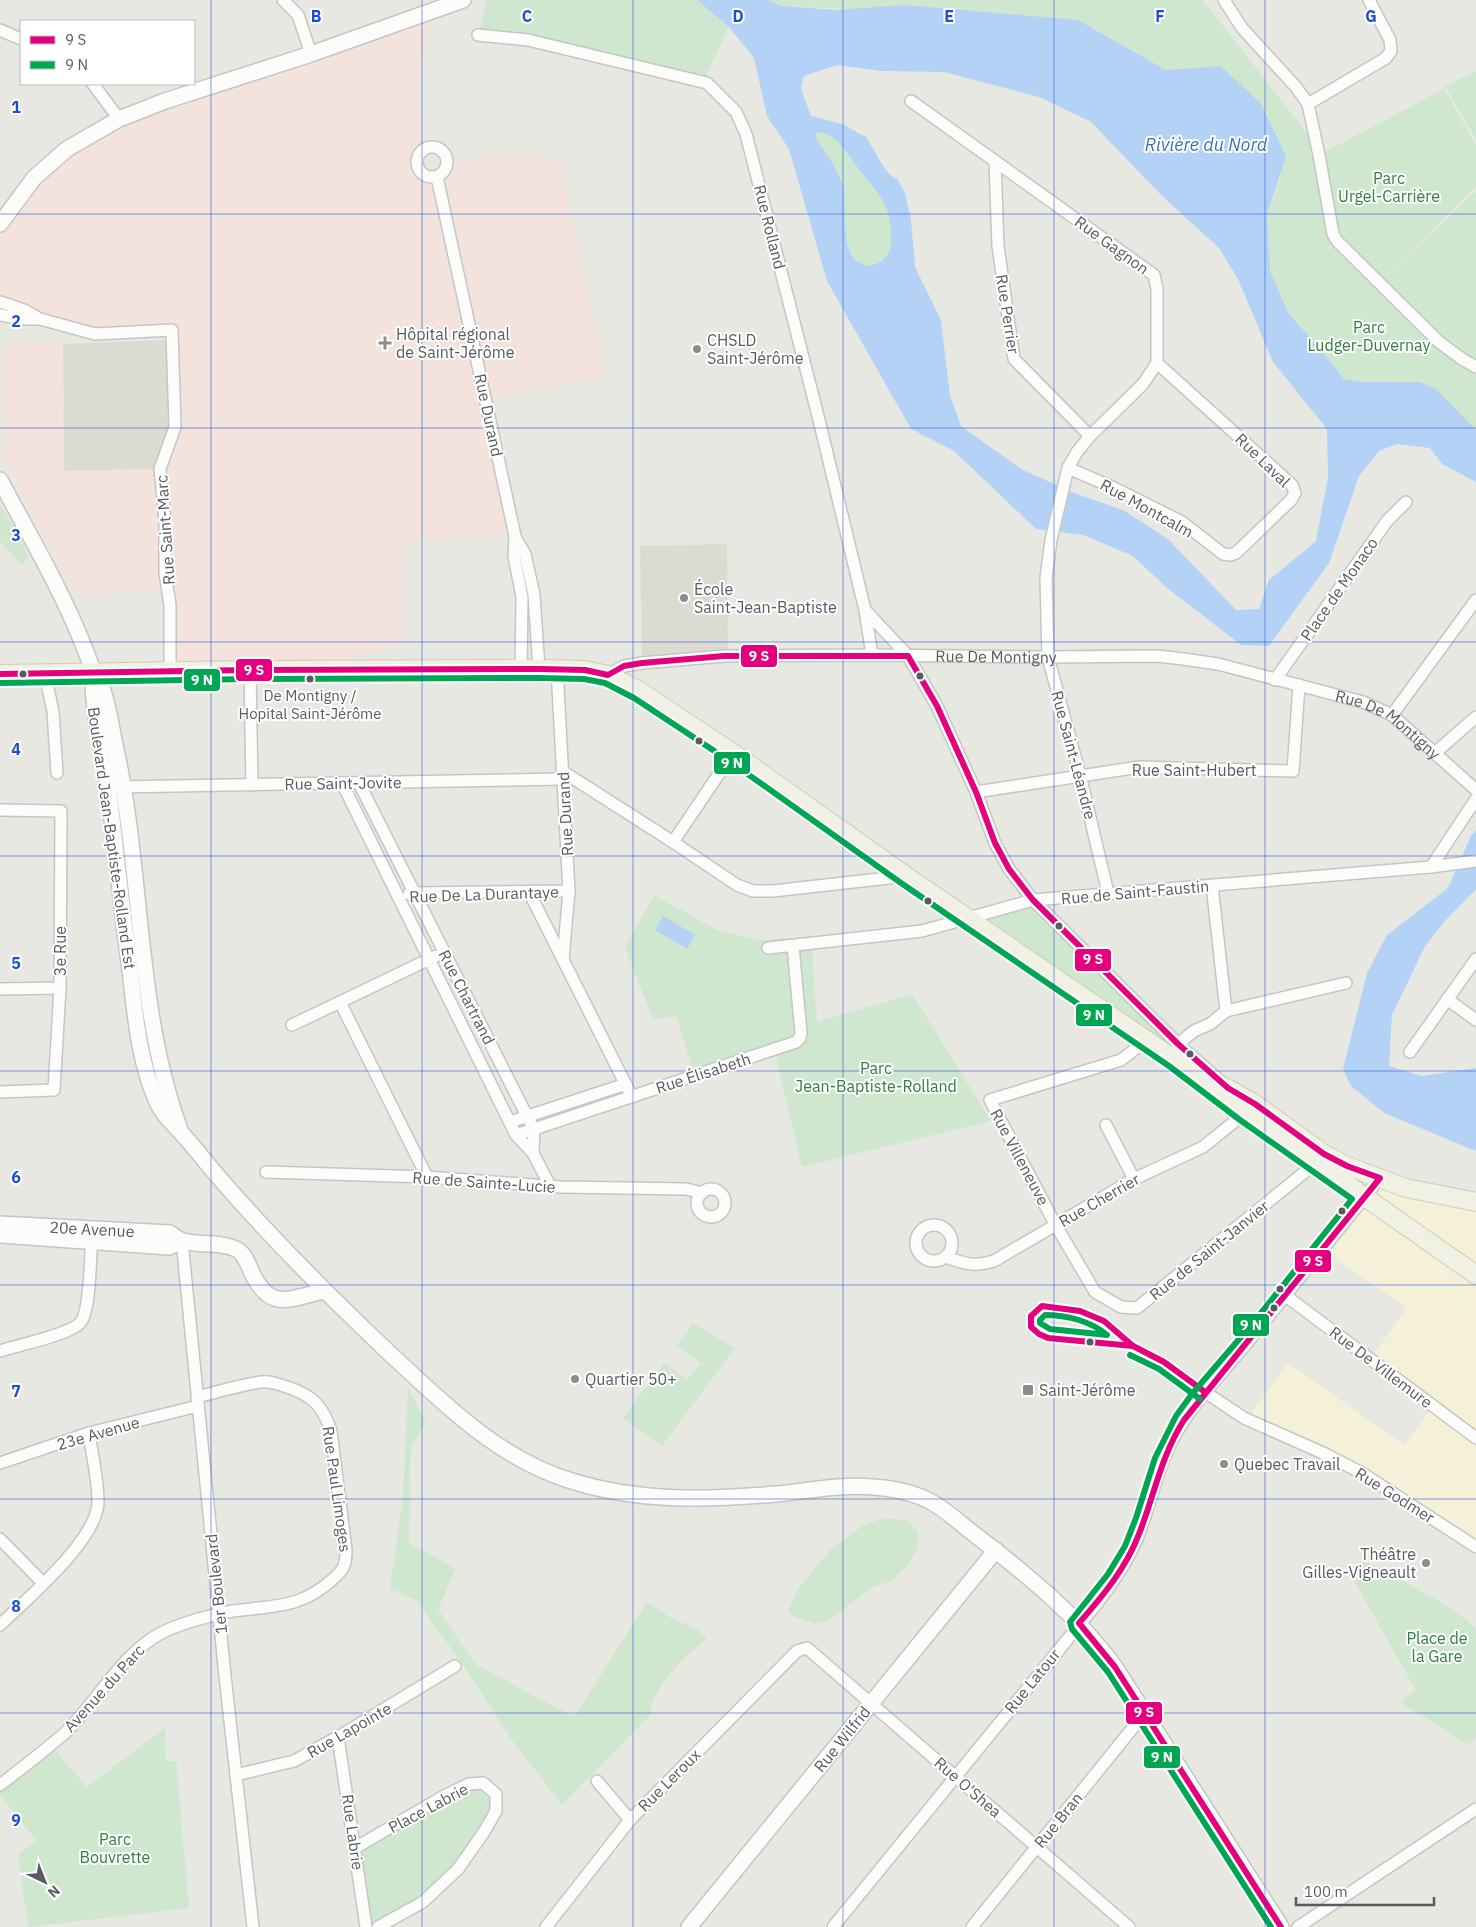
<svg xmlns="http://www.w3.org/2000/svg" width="1476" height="1927" font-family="'IBM Plex Sans',sans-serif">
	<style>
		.commercial { fill: #f5f1d9 }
		.education { fill: #dcdbd1 }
		.medical { fill: #f3e3dc }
		.green { fill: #cee7ce }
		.water { fill: #b3d2f6; fill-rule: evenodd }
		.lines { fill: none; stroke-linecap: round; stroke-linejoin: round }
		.street-casing { stroke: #c5c6c4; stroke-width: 14 }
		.secondary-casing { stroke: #c4c5c5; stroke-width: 18 }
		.primary-casing { stroke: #d3ccae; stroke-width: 20 }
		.street { stroke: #fcfcfb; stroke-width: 11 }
		.secondary { stroke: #fcfcfb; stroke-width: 15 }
		.primary { stroke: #f1f0e5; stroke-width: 18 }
		.bus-1-casing { stroke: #fff; stroke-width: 10 }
		.bus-2-casing { stroke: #fff; stroke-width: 10 }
		.bus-1 { stroke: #e5007d; stroke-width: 6 }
		.bus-2 { stroke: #00a651; stroke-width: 6 }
		.grid { fill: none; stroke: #1d4ed8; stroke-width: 1; stroke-opacity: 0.55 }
		.poi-dot { fill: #8a8c8e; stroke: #fff; stroke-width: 2 }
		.bus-dot { fill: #585b61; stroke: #fff; stroke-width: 2 }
		.labels { text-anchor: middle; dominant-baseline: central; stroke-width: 4; stroke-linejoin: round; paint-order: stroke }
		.bus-label { font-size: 15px; fill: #585b61; stroke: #fff }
		.park-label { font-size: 16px; fill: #2e823b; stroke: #fff }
		.street-label { font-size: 16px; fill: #585b61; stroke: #fff }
		.poi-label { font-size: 16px; fill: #585b61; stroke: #fff; text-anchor: start }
		.water-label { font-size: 18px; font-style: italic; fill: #386ec9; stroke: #fff }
		.grid-label { font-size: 16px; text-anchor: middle; font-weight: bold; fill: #1d4ed8; stroke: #fff; stroke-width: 4; stroke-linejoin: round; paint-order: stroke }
		.line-badge { stroke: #fff; stroke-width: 2 }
		.badge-label { font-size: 14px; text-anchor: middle; font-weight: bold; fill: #fff }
	</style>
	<rect width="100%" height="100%" fill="#e8e8e2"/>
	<path class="commercial" d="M1387,1177L1476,1196V1549L1344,1467L1250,1415L1288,1363L1404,1445L1431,1409L1366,1365L1407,1308L1325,1251Z"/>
	<g class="education">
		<path d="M170,340L175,427L160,469L64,471L63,344Z"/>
		<path d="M727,544L728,649L642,658L640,546Z"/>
	</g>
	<path class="medical" d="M433,14L417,87L422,150L417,157L418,168L425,176L437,177L457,161L509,153L560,161L605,376L486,400L515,536L409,542L401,561L402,644L303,670L170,672L161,589L75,595L4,459V342L63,344L64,471L160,469L175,427L172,330L95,334L31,324L0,316V224L34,178L108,124Z"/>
	<g class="green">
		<path d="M487,0H697L729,27L703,82L478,35Z"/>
		<path d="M768,0H1203L1316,145L1319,155L1444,89L1476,145V187L1378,283L1476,191V430L1362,382L1344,379L1325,355L1289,314L1270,271L1267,215L1281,176L1222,66L1166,70L1078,20L781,6Z"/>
		<path d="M1476,71V140L1445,86Z"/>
		<path d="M820,132C827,134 831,137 837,141C845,149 851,159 858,168C867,180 878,191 885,205C890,216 892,235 891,246C890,253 885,258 880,262C875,265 868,267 862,264C838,255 848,207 843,187C839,170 826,154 817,140L815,134Z"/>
		<path d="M0,505L18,533L28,558L22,566L0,541Z"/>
		<path d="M654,895L717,930L758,940L811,937L817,1022L912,994L991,1121L802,1167L773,1045L693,1070L676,1016L653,1019L625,947Z"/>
		<path d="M1033,900L1164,1036L1163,1041L969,918Z"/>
		<path d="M693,1323L735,1348L662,1446L623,1418L664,1363L687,1380L701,1363L677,1345Z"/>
		<path d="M408,1387L426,1423L412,1445L410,1460L409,1543L456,1569L438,1609L475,1664L574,1717L647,1602L671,1618L697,1629L707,1638C685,1657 653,1685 650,1715L562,1805L511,1739L461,1662L416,1600L390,1589L403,1496Z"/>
		<path d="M884,1518L907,1520L919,1533L917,1549L907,1566L891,1581L872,1587L829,1620L815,1624L793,1616L788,1611L798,1589L833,1547L864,1525Z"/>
		<path d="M1364,1561C1398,1579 1450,1603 1476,1629V1737L1468,1745L1400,1702L1416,1690L1353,1579Z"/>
		<path d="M165,1728L166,1761H176L189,1908L28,1927L18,1855L36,1840L0,1795V1787L51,1746L87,1787Z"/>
		<path d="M469,1784L496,1794L484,1832L423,1902L378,1927H366L355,1848Z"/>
	</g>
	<g class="water">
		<path d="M697,0H768L781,6L837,10L903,5L1078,20L1166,70L1221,66L1261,104L1286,156L1267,215L1270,271L1289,314L1325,355L1344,379L1362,382H1420L1436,389L1476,430V482L1442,464L1430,448L1397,444L1379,451L1359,476L1329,563L1269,646L1241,645L1166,587L1133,556L1083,535L1036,529L954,451L911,429L827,281L789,149L767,116L754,58L729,27ZM837,65L881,71L944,72L1039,97L1091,122L1162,196L1219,248L1238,279L1273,362L1327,429L1328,477L1316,541L1269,580L1259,609L1236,610L1168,539L1123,510L1074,493L1021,469L961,426L950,395L941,320L915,267L911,220L905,193L898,180L890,175L880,161L866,137L842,124L811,116L801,89L804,76ZM820,132C827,134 832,137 837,141C845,149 851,159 858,168C867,180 878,191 885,205C890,216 892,235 891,246C890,253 885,258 880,262C875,265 868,267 862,264C838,255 848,207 843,187C839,170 826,154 817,140L815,134Z"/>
		<path d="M1476,830V889L1445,921L1425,946L1392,1015L1389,1066L1422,1076L1476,1068V1151L1384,1113L1351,1086L1343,1069L1367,973L1387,935L1448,888L1471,836Z"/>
		<path d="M663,916L695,935L687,949L655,930Z"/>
	</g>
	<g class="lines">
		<defs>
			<g id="street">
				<path d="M283,0L298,15L311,54"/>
				<path d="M1224,0L1242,28L1296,87L1308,104L1319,155L1333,234L1337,241L1439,342L1462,359L1476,367"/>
				<path d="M0,30L21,39"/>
				<path d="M478,35L528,40L707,83L736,112L746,134L819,420L865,610L908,656L937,706L976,792L995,843L1009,869L1033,900L1178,1044L1228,1088"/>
				<path d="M93,84L119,119"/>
				<path d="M911,101L1154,275L1157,289V363L1143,384L1090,436L1077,452L1068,468L1051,540L1046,578L1048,657L1080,775L1108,893"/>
				<path d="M1308,104L1386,58L1391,51L1390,40L1369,0"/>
				<circle cx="432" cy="162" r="15"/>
				<path d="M995,162L998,246L1014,359L1090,436"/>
				<path d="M437,177L515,536L514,556L522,597L521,670"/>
				<path d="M0,302L24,310L40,319L95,334L172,330L175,427L160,469L165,520V573L170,605V672"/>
				<path d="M0,315L22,319H39"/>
				<path d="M1068,468L1112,487L1182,522L1223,554L1230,555L1236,553L1291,500L1295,493L1292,485L1157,363"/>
				<path d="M515,537L525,554L534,595L539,669"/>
				<path d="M865,610L872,655"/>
				<path d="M557,669L569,891L563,959"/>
				<path d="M250,670L252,785"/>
				<path d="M45,673L53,712L57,773"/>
				<path id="s1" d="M608,675L624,666L642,663L724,656L872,655L1048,657L1158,656L1183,659L1218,664L1363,702L1392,715L1476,790"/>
				<path d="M1275,680L1387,521L1406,502"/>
				<path d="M1392,715L1476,600"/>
				<path d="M1435,753L1476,717"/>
				<path d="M562,771L673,842L737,885L753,891H773L906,876"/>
				<path d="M342,783L516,1135L533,1153L550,1186"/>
				<path d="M359,783L534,1130L533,1153"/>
				<path d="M117,787L563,779"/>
				<path d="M976,792L1139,767L1293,771L1299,685"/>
				<path d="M0,810L61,811L60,988L54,1090L0,1092"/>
				<path d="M673,842L733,753"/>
				<path d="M1431,867L1476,799"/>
				<path d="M1212,885L1226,1011"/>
				<path d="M529,892L632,1097"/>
				<path d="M409,894L415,893L569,891"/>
				<path d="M768,948L922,931L1033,900L1431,867L1476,861"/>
				<path d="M0,989L60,988"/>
				<path d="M1447,999L1476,1020"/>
				<path d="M340,1002L427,1177"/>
				<path d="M292,1025L436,956"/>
				<path d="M1147,1040L1121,1060L990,1100L1055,1224L1095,1292L1121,1307L1137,1308L1316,1163"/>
				<path d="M1178,1044L1194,1031L1210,1024L1226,1011L1346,983"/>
				<path d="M1410,1052L1476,959"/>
				<path d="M510,1122L626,1084"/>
				<path d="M1106,1125L1134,1179"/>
				<path d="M516,1135L796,1042L800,1038L801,1033L793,946"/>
				<path d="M266,1172L427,1177L561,1187L686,1189L702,1193"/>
				<circle cx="711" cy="1203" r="14"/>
				<circle cx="934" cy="1243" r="18"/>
				<path d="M182,1241L225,1676L253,1927"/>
				<path d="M946,1257C965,1264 974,1267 994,1261L1134,1179L1203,1147L1245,1113"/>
				<path d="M1286,1296L1476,1438"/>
				<path d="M0,1351C18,1345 69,1335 80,1323C91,1312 90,1253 92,1236"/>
				<path d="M1205,1392L1244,1418L1323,1453L1362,1473L1476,1547"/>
				<path d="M0,1463L89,1433L198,1406"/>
				<path d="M0,1539L43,1583"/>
				<path d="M0,1625C27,1599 98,1539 98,1502C98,1479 92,1455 89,1433"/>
				<path d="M338,1737L366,1927"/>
				<path d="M236,1775L294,1761L338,1737L455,1666"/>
				<path d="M597,1781L630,1820"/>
				<path d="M0,1785C22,1768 44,1751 65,1733C100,1699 125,1646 172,1628C190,1621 208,1616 227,1612C269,1605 298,1611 333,1579C344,1569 346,1566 346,1550L331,1431C323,1406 312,1395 287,1387C278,1384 270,1381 261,1382C239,1385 218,1392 197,1397"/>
				<path d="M355,1848L444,1796L469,1784L483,1783L496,1794V1811L484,1832L458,1869L423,1902L378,1927"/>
				<path d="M546,1927L630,1820L797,1651L807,1648L1129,1927"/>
				<path d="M833,1927L1098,1602C1115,1580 1131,1557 1140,1531C1152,1498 1159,1461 1177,1432C1196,1399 1223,1372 1247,1343C1292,1288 1336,1233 1380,1178"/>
				<path d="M972,1927L1144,1714"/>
				<path d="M1298,1927L1476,1809"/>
			</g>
			<g id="secondary">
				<path d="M0,224L34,178L67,149L119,119L165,101L311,54L463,0"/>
				<path d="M0,480C33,542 70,604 93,671C95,678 101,684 103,691C110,710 112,734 117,754C143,877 136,1007 179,1127"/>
				<path d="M93,672C92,713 104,752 109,793C116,852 122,911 130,970C135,1015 139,1063 158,1104C164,1117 175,1125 184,1136C193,1146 201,1156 210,1167C264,1231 323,1290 384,1348C441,1401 498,1460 575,1482C641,1502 709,1500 776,1494C808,1491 841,1484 873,1487C889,1488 906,1491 921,1497C941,1505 957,1521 974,1534C1025,1573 1077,1615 1115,1667L1281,1927"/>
				<path d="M0,1224L170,1233C174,1236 179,1240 183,1241C200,1246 220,1241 236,1249C244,1253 248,1263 251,1271C270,1312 288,1299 324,1291"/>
				<path d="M0,1235L169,1247L182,1241"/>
				<path d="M689,1927L996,1550"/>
			</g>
			<g id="primary">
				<path d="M0,674L250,670L539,669L585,670L608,675L638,690L733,753L906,876L1174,1059L1245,1113L1476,1275"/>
				<path d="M1227,1088L1255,1104L1324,1154L1347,1166L1406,1188L1476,1202"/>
			</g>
		</defs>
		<use href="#street" class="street-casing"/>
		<use href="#secondary" class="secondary-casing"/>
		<use href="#primary" class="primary-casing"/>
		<use href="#street" class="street"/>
		<use href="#secondary" class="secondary"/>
		<use href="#primary" class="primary"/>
		<defs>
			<g id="bus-1">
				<path d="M0,674L250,670L539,669L585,670L608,675L624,666L642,663L724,656H908L937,706L976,792L995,843L1009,869L1033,900L1178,1044L1228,1088L1255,1104L1324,1154L1347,1166L1380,1178L1184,1420C1161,1456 1154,1496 1139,1534C1126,1568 1103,1596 1079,1623L1115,1667L1281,1927"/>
				<path d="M1042,1306L1080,1311L1104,1321L1133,1346L1048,1338L1039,1334L1031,1327V1316Z"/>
				<path d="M1133,1346L1164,1362L1205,1392"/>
			</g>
			<g id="bus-2">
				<path d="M0,683L250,679L539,678L584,679L605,683L634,698L728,760L901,883L1169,1066L1240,1120L1352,1199L1253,1323L1192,1394L1176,1416L1155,1458L1136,1518L1125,1546L1108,1574L1070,1622L1072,1629L1108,1672L1271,1927"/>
				<path d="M1045,1315C1066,1315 1091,1321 1107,1335L1050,1329L1040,1323V1320Z"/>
				<path d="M1130,1355L1159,1369L1200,1399"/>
			</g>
		</defs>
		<use href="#bus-1" class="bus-1-casing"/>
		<use href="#bus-2" class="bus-2-casing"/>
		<use href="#bus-1" class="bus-1"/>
		<use href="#bus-2" class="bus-2"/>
	</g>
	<path class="grid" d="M211,0V1927M422,0V1927M633,0V1927M843,0V1927M1054,0V1927M1265,0V1927M0,214H1476M0,428H1476M0,642H1476M0,856H1476M0,1071H1476M0,1285H1476M0,1499H1476M0,1713H1476"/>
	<g class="poi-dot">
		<path d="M382.5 335.5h5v5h5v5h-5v5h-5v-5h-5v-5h5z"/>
		<circle cx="697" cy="349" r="5"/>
		<circle cx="684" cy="598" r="5"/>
		<circle cx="575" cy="1379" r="5"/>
		<rect x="1022" y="1384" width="12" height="12" rx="2.5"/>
		<circle cx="1224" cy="1464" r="5"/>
		<circle cx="1426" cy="1563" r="5"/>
	</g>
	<g class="bus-dot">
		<circle cx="23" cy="674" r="4.5"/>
		<circle cx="920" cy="676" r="4.5"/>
		<circle cx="310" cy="679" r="4.5"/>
		<circle cx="699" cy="741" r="4.5"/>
		<circle cx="928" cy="901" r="4.5"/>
		<circle cx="1059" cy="926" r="4.5"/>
		<circle cx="1190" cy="1054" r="4.5"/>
		<circle cx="1342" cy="1211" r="4.5"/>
		<circle cx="1280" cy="1289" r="4.5"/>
		<circle cx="1274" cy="1308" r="4.5"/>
		<circle cx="1090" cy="1342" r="4.5"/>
	</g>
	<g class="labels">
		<g class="bus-label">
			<text x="310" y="695">De Montigny /<tspan x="310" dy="18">Hopital Saint-Jérôme</tspan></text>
		</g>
		<g class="park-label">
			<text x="1389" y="178">Parc<tspan x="1389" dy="18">Urgel-Carrière</tspan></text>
			<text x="1369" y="327">Parc<tspan x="1369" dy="18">Ludger-Duvernay</tspan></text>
			<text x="876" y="1068">Parc<tspan x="876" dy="18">Jean-Baptiste-Rolland</tspan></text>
			<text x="1437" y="1638">Place de<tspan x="1437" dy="18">la Gare</tspan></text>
			<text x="115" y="1839">Parc<tspan x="115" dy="18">Bouvrette</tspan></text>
		</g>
		<g class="street-label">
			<text transform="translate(770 227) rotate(76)">Rue Rolland</text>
			<text transform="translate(1112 245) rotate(36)">Rue Gagnon</text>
			<text transform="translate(1008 314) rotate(81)">Rue Perrier</text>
			<text transform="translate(489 415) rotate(78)">Rue Durand</text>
			<text transform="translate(1263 460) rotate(44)">Rue Laval</text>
			<text transform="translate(1147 508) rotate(29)">Rue Montcalm</text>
			<text transform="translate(165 530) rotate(-94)">Rue Saint-Marc</text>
			<text transform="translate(1339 589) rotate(-55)">Place de Monaco</text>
			<text stroke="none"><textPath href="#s1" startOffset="391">Rue De Montigny</textPath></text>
			<text stroke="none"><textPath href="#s1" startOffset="796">Rue De Montigny</textPath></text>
			<text transform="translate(1074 755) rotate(75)">Rue Saint-Léandre</text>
			<text x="1194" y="770">Rue Saint-Hubert</text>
			<text transform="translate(343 783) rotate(-1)">Rue Saint-Jovite</text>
			<text transform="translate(565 814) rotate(-93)">Rue Durand</text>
			<text transform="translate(112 838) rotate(82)">Boulevard Jean-Baptiste-Rolland Est</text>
			<text transform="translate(1135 892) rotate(-5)">Rue de Saint-Faustin</text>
			<text transform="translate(484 894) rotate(-2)">Rue De La Durantaye</text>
			<text transform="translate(60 951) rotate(-90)">3e Rue</text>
			<text transform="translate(467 997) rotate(63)">Rue Chartrand</text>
			<text transform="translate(703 1073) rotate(-18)">Rue Élisabeth</text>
			<text transform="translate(1020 1157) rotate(62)">Rue Villeneuve</text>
			<text transform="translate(484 1182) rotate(4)">Rue de Sainte-Lucie</text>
			<text transform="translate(1099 1200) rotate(-30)">Rue Cherrier</text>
			<text transform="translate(92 1229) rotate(3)">20e Avenue</text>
			<text transform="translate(1209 1250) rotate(-39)">Rue de Saint-Janvier</text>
			<text transform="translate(1381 1367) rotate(37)">Rue De Villemure</text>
			<text transform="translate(98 1433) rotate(-16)">23e Avenue</text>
			<text transform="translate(337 1489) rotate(82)">Rue Paul Limoges</text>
			<text transform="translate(1395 1495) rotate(32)">Rue Godmer</text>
			<text transform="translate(216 1584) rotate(-96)">1er Boulevard</text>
			<text transform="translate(1032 1681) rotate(-51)">Rue Latour</text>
			<text transform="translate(104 1688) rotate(-48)">Avenue du Parc</text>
			<text transform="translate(349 1730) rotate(-30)">Rue Lapointe</text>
			<text transform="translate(842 1739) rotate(-51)">Rue Wilfrid</text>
			<text transform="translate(669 1780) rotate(-45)">Rue Leroux</text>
			<text transform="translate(968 1787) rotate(41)">Rue O'Shea</text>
			<text transform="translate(428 1808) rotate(-28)">Place Labrie</text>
			<text transform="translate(1058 1820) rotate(-51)">Rue Bran</text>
			<text transform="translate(353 1832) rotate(82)">Rue Labrie</text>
		</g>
		<g class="poi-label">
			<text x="396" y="334">Hôpital régional<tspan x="396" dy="18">de Saint-Jérôme</tspan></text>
			<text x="707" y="340">CHSLD<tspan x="707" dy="18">Saint-Jérôme</tspan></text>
			<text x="694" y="589">École<tspan x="694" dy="18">Saint-Jean-Baptiste</tspan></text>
			<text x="585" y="1379">Quartier 50+</text>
			<text x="1039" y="1390">Saint-Jérôme</text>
			<text x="1234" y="1464">Quebec Travail</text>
			<text x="1416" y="1554" text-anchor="end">Théâtre<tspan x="1416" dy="18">Gilles-Vigneault</tspan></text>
		</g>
		<g class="water-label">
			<text x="1206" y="144">Rivière du Nord</text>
		</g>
	</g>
	<g class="grid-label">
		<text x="316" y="22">B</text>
		<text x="527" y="22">C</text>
		<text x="738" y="22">D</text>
		<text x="949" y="22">E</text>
		<text x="1160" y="22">F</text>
		<text x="1371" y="22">G</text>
		<text x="16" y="113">1</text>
		<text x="16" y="327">2</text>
		<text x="16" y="541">3</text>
		<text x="16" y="755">4</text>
		<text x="16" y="969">5</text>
		<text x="16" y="1183">6</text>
		<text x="16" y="1397">7</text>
		<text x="16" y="1612">8</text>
		<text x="16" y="1826">9</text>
	</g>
	<g class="line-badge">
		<rect x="740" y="644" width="38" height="24" rx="5" fill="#e5007d"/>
		<rect x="235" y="658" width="38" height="24" rx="5" fill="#e5007d"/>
		<rect x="183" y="668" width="38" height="24" rx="5" fill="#00a651"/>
		<rect x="713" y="751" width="38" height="24" rx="5" fill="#00a651"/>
		<rect x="1074" y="948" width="38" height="24" rx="5" fill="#e5007d"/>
		<rect x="1075" y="1003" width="38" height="24" rx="5" fill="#00a651"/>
		<rect x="1294" y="1249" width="38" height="24" rx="5" fill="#e5007d"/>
		<rect x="1232" y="1313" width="38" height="24" rx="5" fill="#00a651"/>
		<rect x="1125" y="1701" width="38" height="24" rx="5" fill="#e5007d"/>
		<rect x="1143" y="1745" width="38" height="24" rx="5" fill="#00a651"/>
	</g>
	<g class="badge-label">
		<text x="759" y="661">9 S</text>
		<text x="254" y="675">9 S</text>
		<text x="202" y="685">9 N</text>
		<text x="732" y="768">9 N</text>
		<text x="1093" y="964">9 S</text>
		<text x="1094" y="1020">9 N</text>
		<text x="1313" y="1266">9 S</text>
		<text x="1251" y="1330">9 N</text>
		<text x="1144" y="1717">9 S</text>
		<text x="1162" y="1762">9 N</text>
	</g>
	<rect x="20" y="20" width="175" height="65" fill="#ffffff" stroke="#bcbdc0"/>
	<rect x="30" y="36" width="25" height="8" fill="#e5007d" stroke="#bcbdc0"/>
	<text x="65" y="45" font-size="15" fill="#585b61">9 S</text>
	<rect x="30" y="61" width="25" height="8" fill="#00a651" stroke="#bcbdc0"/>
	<text x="65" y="70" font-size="15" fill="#585b61">9 N</text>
	<g transform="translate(45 1882) rotate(137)" stroke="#ffffff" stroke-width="4" paint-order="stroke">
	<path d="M0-4L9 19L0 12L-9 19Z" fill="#585b61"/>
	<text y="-8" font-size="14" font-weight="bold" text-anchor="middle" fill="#585b61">N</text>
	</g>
	<path d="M1296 1897v8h138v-8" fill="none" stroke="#585b61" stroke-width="2.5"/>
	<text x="1304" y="1897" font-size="15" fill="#585b61" stroke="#ffffff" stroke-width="4" paint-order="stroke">100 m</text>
</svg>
